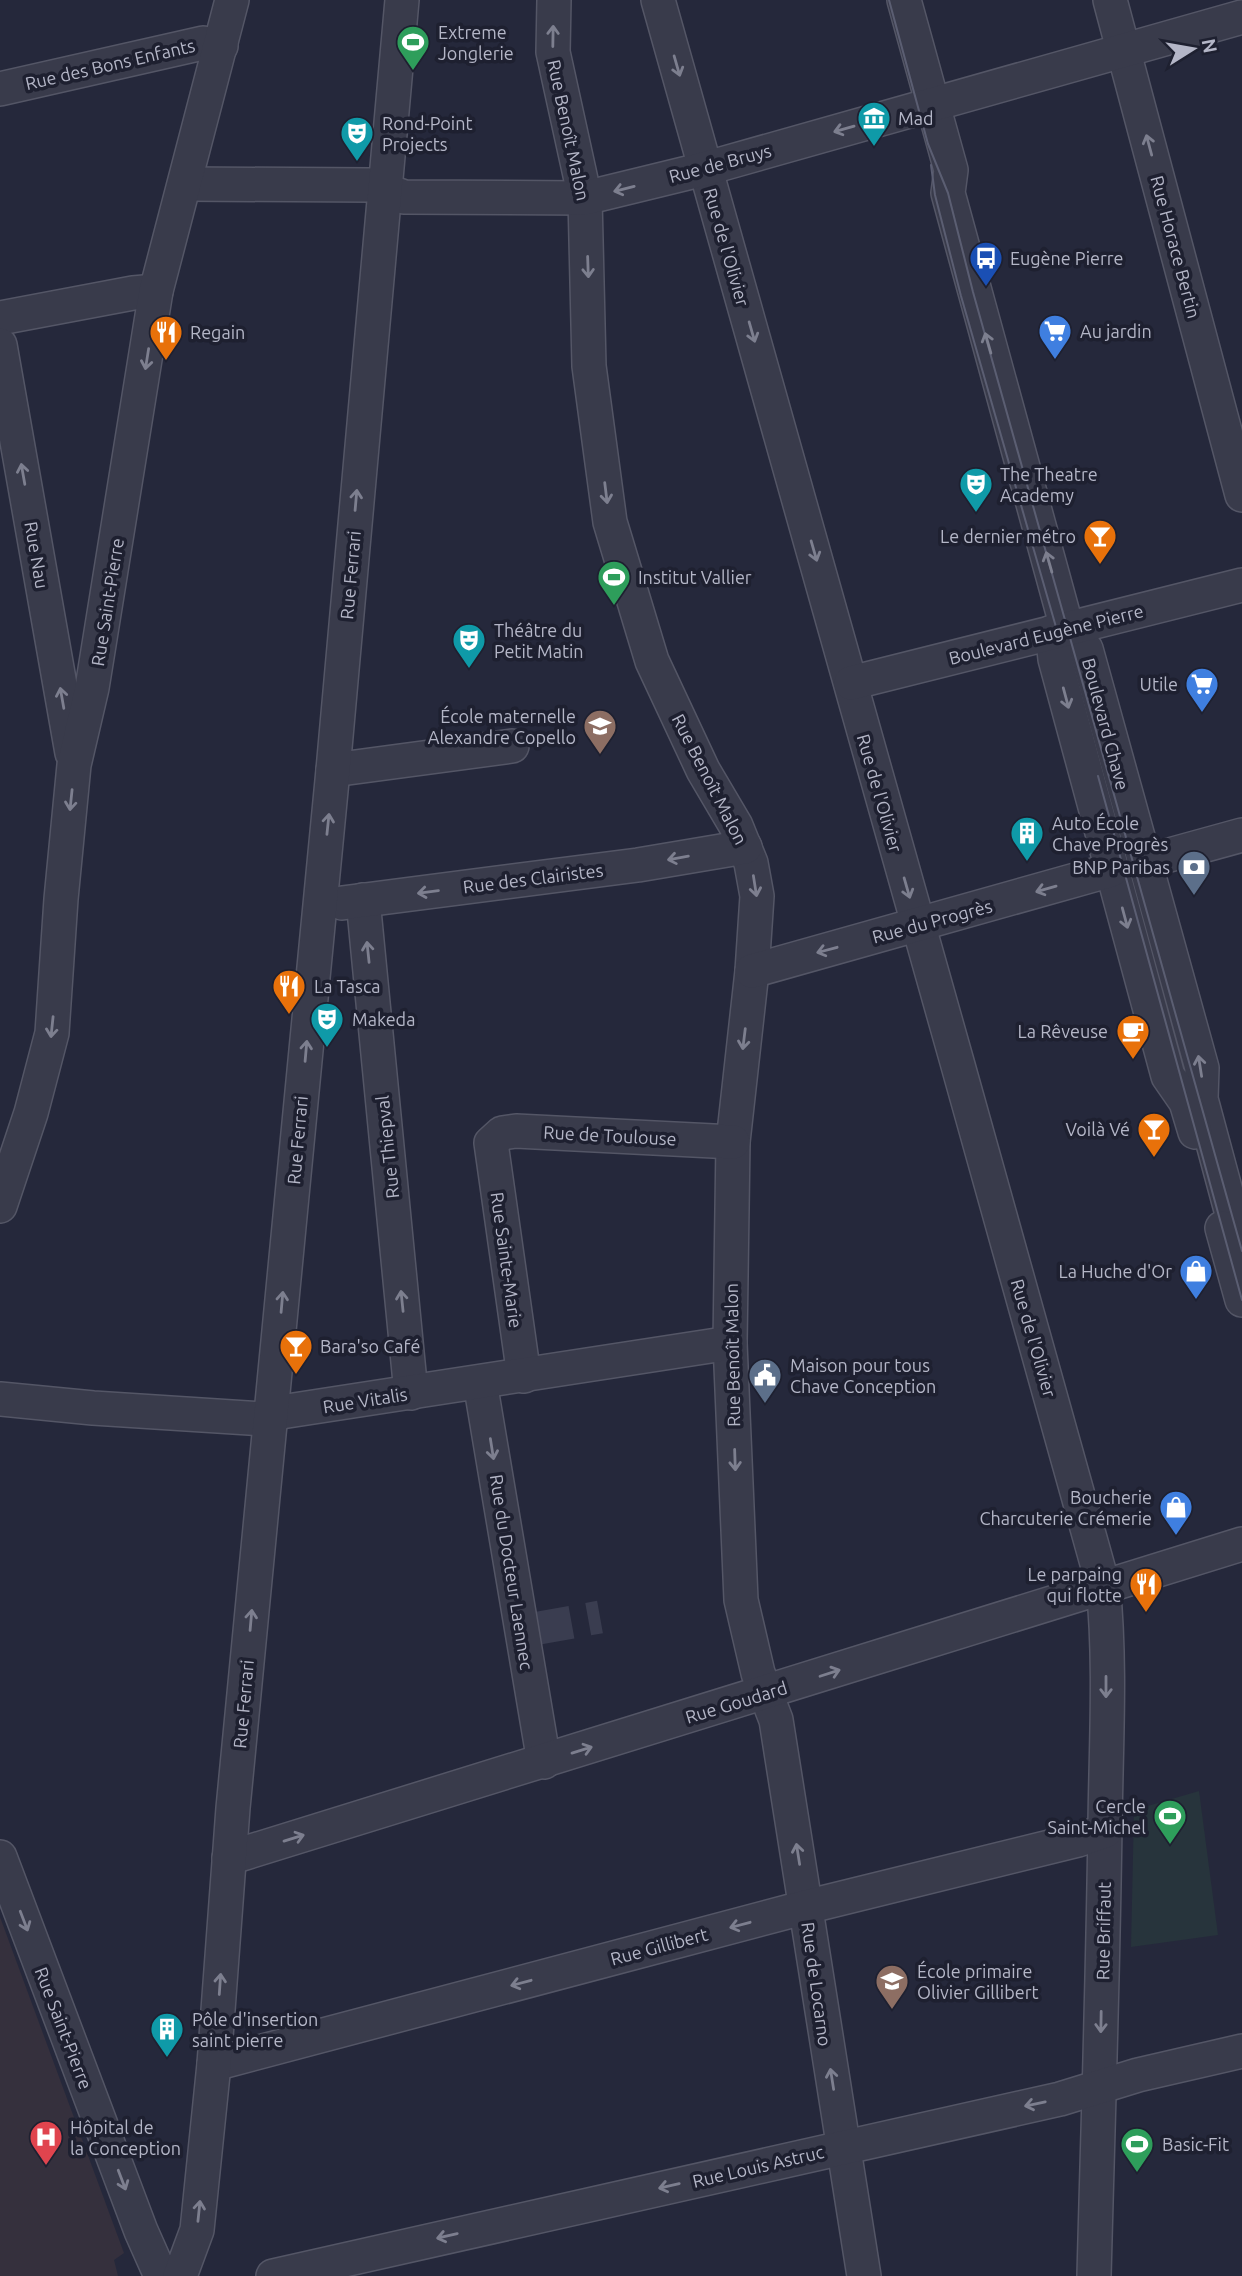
<svg xmlns="http://www.w3.org/2000/svg" width="1242" height="2276" font-family="Ubuntu,sans-serif">
	<style>
		.medical { fill: #35303d }
		.green { fill: #27343c }
		.lines { fill: none; stroke-linecap: round; stroke-linejoin: round }
		.minor-tunnel { stroke: #3a3d50; stroke-width: 33; stroke-dasharray: 33 17; stroke-linecap: butt }
		.minor-casing { stroke: #545666; stroke-width: 36 }
		.minor { stroke: #393b4b; stroke-width: 33 }
		.tram { stroke: #5b5e72; stroke-width: 2 }
		.oneway { stroke: #7d7f8f }
		.labels { text-anchor: middle; dominant-baseline: central; stroke-width: 7; stroke-linejoin: round; paint-order: stroke }
		.poi-label { font-size: 18px; fill: #b4b6c7; stroke: #1e2030; text-anchor: start }
		.street-label { font-size: 18px; fill: #b4b6c7; stroke: #1e2030 }
	</style>
	<rect width="100%" height="100%" fill="#25283b"/>
	<path class="medical" d="M0,1917L124,2253L114,2260L118,2276H0Z"/>
	<path class="green" d="M1199,1791L1218,1935L1131,1947L1134,1810Z"/>
	<g class="lines">
		<path class="minor-tunnel" d="M539,1628L600,1617"/>
		<defs>
			<g id="minor">
				<path d="M554,0L553,52L585,198L589,366L610,522L652,661L703,770L736,826L751,863L757,896L752,971L733,1142L730,1343L741,1600L758,1673L776,1720L864,2276"/>
				<path d="M658,0C805,528 957,1056 1103,1585C1111,1664 1106,1745 1105,1824C1103,1975 1098,2125 1094,2276"/>
				<path d="M904,0L951,170L948,193L1067,628L1086,649L1202,1068L1201,1099L1242,1251"/>
				<path d="M1110,0L1242,495"/>
				<path d="M0,89L203,43L221,46"/>
				<path d="M185,184L371,185L404,197L585,198L704,169L1242,17"/>
				<path d="M0,318L133,293L156,291"/>
				<path d="M0,345L72,753"/>
				<path d="M1052,632L1055,659L1168,1076L1186,1102L1195,1132"/>
				<path d="M851,683L1242,585"/>
				<path d="M333,770L512,746"/>
				<path d="M1144,862L1242,835"/>
				<path d="M363,900L411,1393"/>
				<path d="M342,903L638,865L745,847"/>
				<path d="M752,971L1111,870"/>
				<path d="M0,1206L31,1113L52,1033L61,899L74,765L92,688L156,291L232,0"/>
				<path d="M1222,1228L1242,1300"/>
				<path d="M524,1376L491,1143L502,1133L516,1131L733,1142"/>
				<path d="M480,1382L544,1762"/>
				<path d="M0,1399L93,1408L264,1419L271,1418L281,1412L730,1343"/>
				<path d="M0,1857L141,2231L161,2276"/>
				<path d="M229,1858L1242,1544"/>
				<path d="M214,2064L806,1907L1078,1840L1105,1831"/>
				<path d="M180,2276L197,2230L214,2064L233,1808L333,770L402,0"/>
				<path d="M273,2276L1060,2099L1138,2075L1242,2051"/>
			</g>
		</defs>
		<use href="#minor" class="minor-casing"/>
		<use href="#minor" class="minor"/>
		<g class="tram">
			<path d="M889,0L928,144L948,193L973,292L1242,1251"/>
			<path d="M931,165L935,195L961,296L1058,634"/>
			<path d="M1098,776L1242,1300"/>
		</g>
	</g>
	<defs><path id="oneway-shaft" d="M-6 0H5M1.5-3L5.5 0L1.5 3" fill="none" stroke-width="1.6" stroke-linecap="round" stroke-linejoin="round" transform="scale(1.75)"/></defs>
	<g class="oneway">
		<use href="#oneway-shaft" transform="translate(553 36) rotate(-89)"/>
		<use href="#oneway-shaft" transform="translate(677 66) rotate(74)"/>
		<use href="#oneway-shaft" transform="translate(844 129) rotate(164)"/>
		<use href="#oneway-shaft" transform="translate(1149 145) rotate(-105)"/>
		<use href="#oneway-shaft" transform="translate(624 189) rotate(166)"/>
		<use href="#oneway-shaft" transform="translate(588 267) rotate(88)"/>
		<use href="#oneway-shaft" transform="translate(752 332) rotate(74)"/>
		<use href="#oneway-shaft" transform="translate(988 343) rotate(-106)"/>
		<use href="#oneway-shaft" transform="translate(147 359) rotate(99)"/>
		<use href="#oneway-shaft" transform="translate(23 474) rotate(-100)"/>
		<use href="#oneway-shaft" transform="translate(606 493) rotate(83)"/>
		<use href="#oneway-shaft" transform="translate(356 500) rotate(-85)"/>
		<use href="#oneway-shaft" transform="translate(814 551) rotate(74)"/>
		<use href="#oneway-shaft" transform="translate(1049 562) rotate(-106)"/>
		<use href="#oneway-shaft" transform="translate(62 698) rotate(-100)"/>
		<use href="#oneway-shaft" transform="translate(1066 698) rotate(75)"/>
		<use href="#oneway-shaft" transform="translate(71 800) rotate(96)"/>
		<use href="#oneway-shaft" transform="translate(328 824) rotate(-84)"/>
		<use href="#oneway-shaft" transform="translate(678 858) rotate(170)"/>
		<use href="#oneway-shaft" transform="translate(755 886) rotate(81)"/>
		<use href="#oneway-shaft" transform="translate(907 888) rotate(74)"/>
		<use href="#oneway-shaft" transform="translate(1046 889) rotate(164)"/>
		<use href="#oneway-shaft" transform="translate(428 892) rotate(173)"/>
		<use href="#oneway-shaft" transform="translate(1125 918) rotate(75)"/>
		<use href="#oneway-shaft" transform="translate(827 950) rotate(165)"/>
		<use href="#oneway-shaft" transform="translate(368 952) rotate(-96)"/>
		<use href="#oneway-shaft" transform="translate(52 1027) rotate(96)"/>
		<use href="#oneway-shaft" transform="translate(744 1039) rotate(97)"/>
		<use href="#oneway-shaft" transform="translate(306 1051) rotate(-85)"/>
		<use href="#oneway-shaft" transform="translate(1200 1066) rotate(-99)"/>
		<use href="#oneway-shaft" transform="translate(402 1301) rotate(-96)"/>
		<use href="#oneway-shaft" transform="translate(282 1302) rotate(-85)"/>
		<use href="#oneway-shaft" transform="translate(492 1449) rotate(81)"/>
		<use href="#oneway-shaft" transform="translate(735 1460) rotate(88)"/>
		<use href="#oneway-shaft" transform="translate(251 1620) rotate(-85)"/>
		<use href="#oneway-shaft" transform="translate(830 1673) rotate(-18)"/>
		<use href="#oneway-shaft" transform="translate(1106 1687) rotate(90)"/>
		<use href="#oneway-shaft" transform="translate(582 1750) rotate(-17)"/>
		<use href="#oneway-shaft" transform="translate(294 1838) rotate(-17)"/>
		<use href="#oneway-shaft" transform="translate(798 1854) rotate(-99)"/>
		<use href="#oneway-shaft" transform="translate(24 1921) rotate(69)"/>
		<use href="#oneway-shaft" transform="translate(740 1925) rotate(165)"/>
		<use href="#oneway-shaft" transform="translate(521 1983) rotate(165)"/>
		<use href="#oneway-shaft" transform="translate(220 1984) rotate(-86)"/>
		<use href="#oneway-shaft" transform="translate(1101 2022) rotate(91)"/>
		<use href="#oneway-shaft" transform="translate(832 2079) rotate(-99)"/>
		<use href="#oneway-shaft" transform="translate(1035 2104) rotate(168)"/>
		<use href="#oneway-shaft" transform="translate(122 2180) rotate(69)"/>
		<use href="#oneway-shaft" transform="translate(669 2186) rotate(167)"/>
		<use href="#oneway-shaft" transform="translate(199 2211) rotate(-84)"/>
		<use href="#oneway-shaft" transform="translate(447 2236) rotate(167)"/>
	</g>
	<defs>
		<symbol id="stadium-pin" viewBox="-11 -11 22 30"><path d="M0 17L-7.5 6A9.5 9.5 0 1 1 7.5 6Z" fill="#2e9e5b" stroke="#1e2030"/><path d="M0-5a6.5 5 0 1 0 0 10a6.5 5 0 1 0 0-10ZM-3.5-1.8h7v3.6h-7Z" fill="#fff"/></symbol>
		<symbol id="museum-pin" viewBox="-11 -11 22 30"><path d="M0 17L-7.5 6A9.5 9.5 0 1 1 7.5 6Z" fill="#0f9aa8" stroke="#1e2030"/><path d="M0-6L6-3V-2H-6V-3ZM-5-1h2V3h-2ZM-1-1h2V3h-2ZM3-1h2V3H3ZM-6 4H6V6H-6Z" fill="#fff"/></symbol>
		<symbol id="theatre-pin" viewBox="-11 -11 22 30"><path d="M0 17L-7.5 6A9.5 9.5 0 1 1 7.5 6Z" fill="#0f9aa8" stroke="#1e2030"/><path d="M-5-5.5Q0-4 5-5.5V0Q5 5 0 6Q-5 5-5 0ZM-3.3-2.5H-1v1.5H-3.3ZM1-2.5H3.3v1.5H1ZM-2.8 1Q0 5.5 2.8 1Z" fill="#fff"/></symbol>
		<symbol id="bus-pin" viewBox="-11 -11 22 30"><path d="M0 17L-7.5 6A9.5 9.5 0 1 1 7.5 6Z" fill="#1a4fb4" stroke="#1e2030"/><path d="M-5-6H5V4H4V6H2V4H-2V6H-4V4H-5ZM-3.5-4V0h7V-4ZM-3.5 1.2v1.5H-2V1.2ZM2 1.2v1.5H3.5V1.2Z" fill="#fff"/></symbol>
		<symbol id="supermarket-pin" viewBox="-11 -11 22 30"><path d="M0 17L-7.5 6A9.5 9.5 0 1 1 7.5 6Z" fill="#3f7fe0" stroke="#1e2030"/><path d="M-6-5.5h2.5l.6 2H6L4.5 2H-2.5L-4.4-4H-6ZM-1.5 3.2a1.3 1.3 0 1 0 .1 0ZM3 3.2a1.3 1.3 0 1 0 .1 0Z" fill="#fff"/></symbol>
		<symbol id="restaurant-pin" viewBox="-11 -11 22 30"><path d="M0 17L-7.5 6A9.5 9.5 0 1 1 7.5 6Z" fill="#e8710a" stroke="#1e2030"/><path d="M-5-6h1v4h1v-4h1v4h1v-4h1v5L-1.5 .5V6h-2V.5L-5-1ZM5-6V6H3V1.5H1.5Q1.5-4 5-6Z" fill="#fff"/></symbol>
		<symbol id="bar-pin" viewBox="-11 -11 22 30"><path d="M0 17L-7.5 6A9.5 9.5 0 1 1 7.5 6Z" fill="#e8710a" stroke="#1e2030"/><path d="M-6-5H6L.8 .8V4.5H3.5V6h-7V4.5H-.8V.8Z" fill="#fff"/></symbol>
		<symbol id="school-pin" viewBox="-11 -11 22 30"><path d="M0 17L-7.5 6A9.5 9.5 0 1 1 7.5 6Z" fill="#8d6e63" stroke="#1e2030"/><path d="M0-5L7-2L0 1L-7-2ZM-4 1L0 2.5L4 1V4Q0 6-4 4Z" fill="#fff"/></symbol>
		<symbol id="building-pin" viewBox="-11 -11 22 30"><path d="M0 17L-7.5 6A9.5 9.5 0 1 1 7.5 6Z" fill="#0f9aa8" stroke="#1e2030"/><path d="M-4-6H4V6H1V3H-1V6H-4ZM-2.5-4.3h1.7v1.8h-1.7ZM.8-4.3h1.7v1.8H.8ZM-2.5-1h1.7V.8h-1.7ZM.8-1h1.7V.8H.8Z" fill="#fff"/></symbol>
		<symbol id="bank-pin" viewBox="-11 -11 22 30"><path d="M0 17L-7.5 6A9.5 9.5 0 1 1 7.5 6Z" fill="#5c6f8a" stroke="#1e2030"/><path d="M-6-4H6V4H-6ZM0-2.3a2.3 2.3 0 1 0 0 4.6a2.3 2.3 0 1 0 0-4.6Z" fill="#fff"/></symbol>
		<symbol id="cafe-pin" viewBox="-11 -11 22 30"><path d="M0 17L-7.5 6A9.5 9.5 0 1 1 7.5 6Z" fill="#e8710a" stroke="#1e2030"/><path d="M-5.5-4.5H6V0H3Q3 3.5 0 3.5H-2.5Q-5.5 3.5-5.5 0ZM3-3.2v2h1.7v-2ZM-6 4.5H4V6H-6Z" fill="#fff"/></symbol>
		<symbol id="shop-pin" viewBox="-11 -11 22 30"><path d="M0 17L-7.5 6A9.5 9.5 0 1 1 7.5 6Z" fill="#3f7fe0" stroke="#1e2030"/><path d="M-5-2.5h2.3a2.7 3.5 0 0 1 5.4 0H5L5.5 6h-11ZM-1.5-2.5h3a1.5 2.3 0 0 0-3 0Z" fill="#fff"/></symbol>
		<symbol id="civic-pin" viewBox="-11 -11 22 30"><path d="M0 17L-7.5 6A9.5 9.5 0 1 1 7.5 6Z" fill="#5c6f8a" stroke="#1e2030"/><path d="M-.6-6.5H3V-4.5H.6V-3L4-1V1h2V6H-6V1h2V-1L-.6-3ZM-1.2 2.5V6h2.4V2.5Z" fill="#fff"/></symbol>
		<symbol id="hospital-pin" viewBox="-11 -11 22 30"><path d="M0 17L-7.5 6A9.5 9.5 0 1 1 7.5 6Z" fill="#e0444e" stroke="#1e2030"/><path d="M-5-5h3v3.5h4V-5h3V5h-3V1.5h-4V5h-3Z" fill="#fff"/></symbol>
	</defs>
	<g fill-rule="evenodd">
		<use href="#stadium-pin" x="394" y="23" width="38" height="52"/>
		<use href="#museum-pin" x="855" y="99" width="38" height="52"/>
		<use href="#theatre-pin" x="338" y="114" width="38" height="52"/>
		<use href="#bus-pin" x="967" y="239" width="38" height="52"/>
		<use href="#supermarket-pin" x="1036" y="312" width="38" height="52"/>
		<use href="#restaurant-pin" x="147" y="313" width="38" height="52"/>
		<use href="#theatre-pin" x="957" y="465" width="38" height="52"/>
		<use href="#bar-pin" x="1081" y="517" width="38" height="52"/>
		<use href="#stadium-pin" x="595" y="558" width="38" height="52"/>
		<use href="#theatre-pin" x="450" y="621" width="38" height="52"/>
		<use href="#supermarket-pin" x="1183" y="665" width="38" height="52"/>
		<use href="#school-pin" x="581" y="707" width="38" height="52"/>
		<use href="#building-pin" x="1008" y="814" width="38" height="52"/>
		<use href="#bank-pin" x="1175" y="848" width="38" height="52"/>
		<use href="#restaurant-pin" x="270" y="967" width="38" height="52"/>
		<use href="#theatre-pin" x="308" y="1000" width="38" height="52"/>
		<use href="#cafe-pin" x="1114" y="1012" width="38" height="52"/>
		<use href="#bar-pin" x="1135" y="1110" width="38" height="52"/>
		<use href="#shop-pin" x="1177" y="1252" width="38" height="52"/>
		<use href="#bar-pin" x="277" y="1327" width="38" height="52"/>
		<use href="#civic-pin" x="746" y="1356" width="38" height="52"/>
		<use href="#shop-pin" x="1157" y="1488" width="38" height="52"/>
		<use href="#restaurant-pin" x="1127" y="1565" width="38" height="52"/>
		<use href="#stadium-pin" x="1151" y="1797" width="38" height="52"/>
		<use href="#school-pin" x="873" y="1962" width="38" height="52"/>
		<use href="#building-pin" x="148" y="2010" width="38" height="52"/>
		<use href="#hospital-pin" x="27" y="2118" width="38" height="52"/>
		<use href="#stadium-pin" x="1118" y="2125" width="38" height="52"/>
	</g>
	<g class="labels">
		<g class="poi-label">
			<text x="438" y="32">Extreme<tspan x="438" dy="21">Jonglerie</tspan></text>
			<text x="898" y="118">Mad</text>
			<text x="382" y="123">Rond-Point<tspan x="382" dy="21">Projects</tspan></text>
			<text x="1010" y="258">Eugène Pierre</text>
			<text x="1080" y="331">Au jardin</text>
			<text x="190" y="332">Regain</text>
			<text x="1000" y="474">The Theatre<tspan x="1000" dy="21">Academy</tspan></text>
			<text x="1076" y="536" text-anchor="end">Le dernier métro</text>
			<text x="638" y="577">Institut Vallier</text>
			<text x="494" y="630">Théâtre du<tspan x="494" dy="21">Petit Matin</tspan></text>
			<text x="1178" y="684" text-anchor="end">Utile</text>
			<text x="576" y="716" text-anchor="end">École maternelle<tspan x="576" dy="21">Alexandre Copello</tspan></text>
			<text x="1052" y="823">Auto École<tspan x="1052" dy="21">Chave Progrès</tspan></text>
			<text x="1170" y="867" text-anchor="end">BNP Paribas</text>
			<text x="314" y="986">La Tasca</text>
			<text x="352" y="1019">Makeda</text>
			<text x="1108" y="1031" text-anchor="end">La Rêveuse</text>
			<text x="1130" y="1129" text-anchor="end">Voilà Vé</text>
			<text x="1172" y="1271" text-anchor="end">La Huche d'Or</text>
			<text x="320" y="1346">Bara'so Café</text>
			<text x="790" y="1365">Maison pour tous<tspan x="790" dy="21">Chave Conception</tspan></text>
			<text x="1152" y="1497" text-anchor="end">Boucherie<tspan x="1152" dy="21">Charcuterie Crémerie</tspan></text>
			<text x="1122" y="1574" text-anchor="end">Le parpaing<tspan x="1122" dy="21">qui flotte</tspan></text>
			<text x="1146" y="1806" text-anchor="end">Cercle<tspan x="1146" dy="21">Saint-Michel</tspan></text>
			<text x="917" y="1971">École primaire<tspan x="917" dy="21">Olivier Gillibert</tspan></text>
			<text x="192" y="2019">Pôle d'insertion<tspan x="192" dy="21">saint pierre</tspan></text>
			<text x="70" y="2127">Hôpital de<tspan x="70" dy="21">la Conception</tspan></text>
			<text x="1162" y="2144">Basic-Fit</text>
		</g>
		<g class="street-label">
			<text transform="translate(110 64) rotate(-13)">Rue des Bons Enfants</text>
			<text transform="translate(569 130) rotate(78)">Rue Benoît Malon</text>
			<text transform="translate(720 163) rotate(-15)">Rue de Bruys</text>
			<text transform="translate(727 247) rotate(74)">Rue de l'Olivier</text>
			<text transform="translate(1176 247) rotate(75)">Rue Horace Bertin</text>
			<text transform="translate(37 555) rotate(80)">Rue Nau</text>
			<text transform="translate(350 575) rotate(-85)">Rue Ferrari</text>
			<text transform="translate(107 602) rotate(-81)">Rue Saint-Pierre</text>
			<text transform="translate(1046 634) rotate(-14)">Boulevard Eugène Pierre</text>
			<text transform="translate(1106 724) rotate(75)">Boulevard Chave</text>
			<text transform="translate(710 779) rotate(63)">Rue Benoît Malon</text>
			<text transform="translate(880 793) rotate(74)">Rue de l'Olivier</text>
			<text transform="translate(533 878) rotate(-7)">Rue des Clairistes</text>
			<text transform="translate(932 921) rotate(-15)">Rue du Progrès</text>
			<text transform="translate(610 1135) rotate(3)">Rue de Toulouse</text>
			<text transform="translate(297 1140) rotate(-85)">Rue Ferrari</text>
			<text transform="translate(387 1147) rotate(-96)">Rue Thiepval</text>
			<text transform="translate(507 1260) rotate(82)">Rue Sainte-Marie</text>
			<text transform="translate(1034 1338) rotate(74)">Rue de l'Olivier</text>
			<text transform="translate(732 1355) rotate(-91)">Rue Benoît Malon</text>
			<text transform="translate(365 1400) rotate(-9)">Rue Vitalis</text>
			<text transform="translate(512 1572) rotate(81)">Rue du Docteur Laennec</text>
			<text transform="translate(736 1702) rotate(-17)">Rue Goudard</text>
			<text transform="translate(243 1704) rotate(-85)">Rue Ferrari</text>
			<text transform="translate(1103 1931) rotate(-89)">Rue Briffaut</text>
			<text transform="translate(659 1946) rotate(-15)">Rue Gillibert</text>
			<text transform="translate(817 1984) rotate(82)">Rue de Locarno</text>
			<text transform="translate(64 2028) rotate(69)">Rue Saint-Pierre</text>
			<text transform="translate(758 2166) rotate(-13)">Rue Louis Astruc</text>
		</g>
	</g>
	<g transform="translate(1193 49) rotate(79)" stroke="#1e2030" stroke-width="5" paint-order="stroke">
	<path d="M0-5L12 26L0 18L-12 26Z" fill="#b4b6c7"/>
	<text y="-10" font-size="19" font-weight="bold" text-anchor="middle" fill="#b4b6c7">N</text>
	</g>
</svg>
